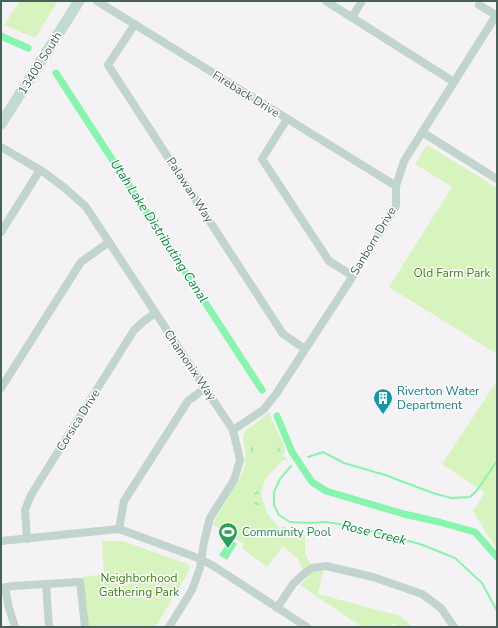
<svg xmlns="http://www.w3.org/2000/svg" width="498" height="628" font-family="'Nunito Sans',sans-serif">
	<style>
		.green { fill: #d7f4be }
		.water { fill: #87f5ae }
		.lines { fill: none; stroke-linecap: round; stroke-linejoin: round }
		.stream { stroke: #87f5ae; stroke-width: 2 }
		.canal { stroke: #87f5ae; stroke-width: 7 }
		.street { stroke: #c1d4cd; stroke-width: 8 }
		.secondary { stroke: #c1dad2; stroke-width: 11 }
		.labels { text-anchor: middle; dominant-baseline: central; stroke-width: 3; stroke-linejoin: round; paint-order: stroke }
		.street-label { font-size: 12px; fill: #476158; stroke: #fff }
		.park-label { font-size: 12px; fill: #38860f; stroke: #fff }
		.culture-label { font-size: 12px; fill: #0d838f; stroke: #fff; text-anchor: start }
		.leisure-label { font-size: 12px; fill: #27864d; stroke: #fff; text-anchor: start }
		.water-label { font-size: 13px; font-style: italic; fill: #058935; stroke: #fff }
	</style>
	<rect width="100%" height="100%" fill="#f4f2f4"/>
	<g class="green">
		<path d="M20,1H58L35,38L4,25Z"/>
		<path d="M427,145L497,188V354L389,287L452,187L415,164Z"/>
		<path d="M497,381V550L473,511L485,493L442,464Z"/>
		<path d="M269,412L276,429L283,443L285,451L283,456L287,459L282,461L265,479L261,494L267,513L283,532L291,535H305V555L316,572L323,571L318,594L400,616L413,627H397L394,623L389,627H362L300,585L307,578L298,559L283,546L267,567L242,548L244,544L213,524L216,518L241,476L245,465V450L243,437L245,431L260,420Z"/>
		<path d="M102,541H122L188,564L190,569L159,621L154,627H88L82,577L104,574Z"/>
	</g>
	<path class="water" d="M230,539L237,544L227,560L219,555Z"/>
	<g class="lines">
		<g class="stream">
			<path d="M252,448V451"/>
			<path d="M278,448L279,451"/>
			<path d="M308,457L323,452L344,463L385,475L433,493L451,498L470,497L478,489L497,461"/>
			<path d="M291,466L280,479L274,492V505L279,515L290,522L309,523L325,522L352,526L420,544L455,558L482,583L497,611"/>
			<path d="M255,494L258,492"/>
			<path d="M255,503L258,504"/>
			<path d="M284,528L286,530"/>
		</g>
		<g class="canal">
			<path d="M1,36L28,48"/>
			<path d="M56,73L262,390"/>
			<path d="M277,416L292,452L312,482L326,491L404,514L439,522L475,532L497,557"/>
		</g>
		<g class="street">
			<path d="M97,1L396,186"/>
			<path d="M326,1L454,82"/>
			<path d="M479,5L496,15"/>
			<path d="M352,17L362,1"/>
			<path d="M135,24L108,65L283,334L305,349"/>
			<path d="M287,119L262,159L329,261L353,276"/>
			<path d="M422,132L497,179"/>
			<path d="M1,147L45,173L66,189L86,207L205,388L233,430L240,460L234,480L210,518L204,542L200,568L192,590L169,627"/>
			<path d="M1,232L40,170"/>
			<path d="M1,388L81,262L109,242"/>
			<path d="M233,430L263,410L276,394L353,276L396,206V186L404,161L497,14"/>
			<path d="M119,529L124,501L188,401L205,388"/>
			<path d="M27,539L25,510L31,495L134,330L144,321L155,313"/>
			<path d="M1,541L119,529L193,556L212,565L307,627"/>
			<path d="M46,584L49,627"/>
			<path d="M1,588L13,586L80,582L85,627"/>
			<path d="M5,588L9,608L15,627"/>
			<path d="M277,608L293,584L306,572L312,568L326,566L373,577L422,594L441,608L454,627"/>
		</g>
		<path class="secondary" d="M1,124L79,1"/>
	</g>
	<defs>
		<symbol id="building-pin" viewBox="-11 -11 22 30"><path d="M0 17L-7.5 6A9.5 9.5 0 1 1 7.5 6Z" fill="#0f9aa8" stroke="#fff"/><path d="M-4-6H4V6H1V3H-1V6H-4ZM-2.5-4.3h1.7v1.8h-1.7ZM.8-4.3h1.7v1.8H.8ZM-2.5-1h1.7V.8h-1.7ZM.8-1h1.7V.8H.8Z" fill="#fff"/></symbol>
		<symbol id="stadium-pin" viewBox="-11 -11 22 30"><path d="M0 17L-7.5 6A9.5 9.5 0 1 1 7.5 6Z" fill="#2e9e5b" stroke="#fff"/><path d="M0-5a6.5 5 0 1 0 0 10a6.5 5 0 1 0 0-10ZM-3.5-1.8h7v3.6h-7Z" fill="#fff"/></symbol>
	</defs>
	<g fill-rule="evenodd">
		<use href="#building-pin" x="372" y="387" width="22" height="30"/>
		<use href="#stadium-pin" x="217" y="521" width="22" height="30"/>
	</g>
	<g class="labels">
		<g class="street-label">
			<text transform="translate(40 63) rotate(-58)">13400 South</text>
			<text transform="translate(246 94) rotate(32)">Fireback Drive</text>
			<text transform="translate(190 190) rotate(57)">Palawan Way</text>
			<text transform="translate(373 241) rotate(-59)">Sanborn Drive</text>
			<text transform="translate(190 365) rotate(56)">Chamonix Way</text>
			<text transform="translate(78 420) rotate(-58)">Corsica Drive</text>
		</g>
		<g class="park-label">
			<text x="452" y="273">Old Farm Park</text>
			<text x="139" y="578">Neighborhood<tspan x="139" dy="14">Gathering Park</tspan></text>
		</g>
		<g class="culture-label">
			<text x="397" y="391">Riverton Water<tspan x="397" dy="14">Department</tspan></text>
		</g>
		<g class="leisure-label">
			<text x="242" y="532">Community Pool</text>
		</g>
		<g class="water-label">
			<text transform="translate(159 231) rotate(57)">Utah Lake Distributing Canal</text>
			<text transform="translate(374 533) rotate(14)">Rose Creek</text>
		</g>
	</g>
	<rect width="498" height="628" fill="none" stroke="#476158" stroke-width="4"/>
</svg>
